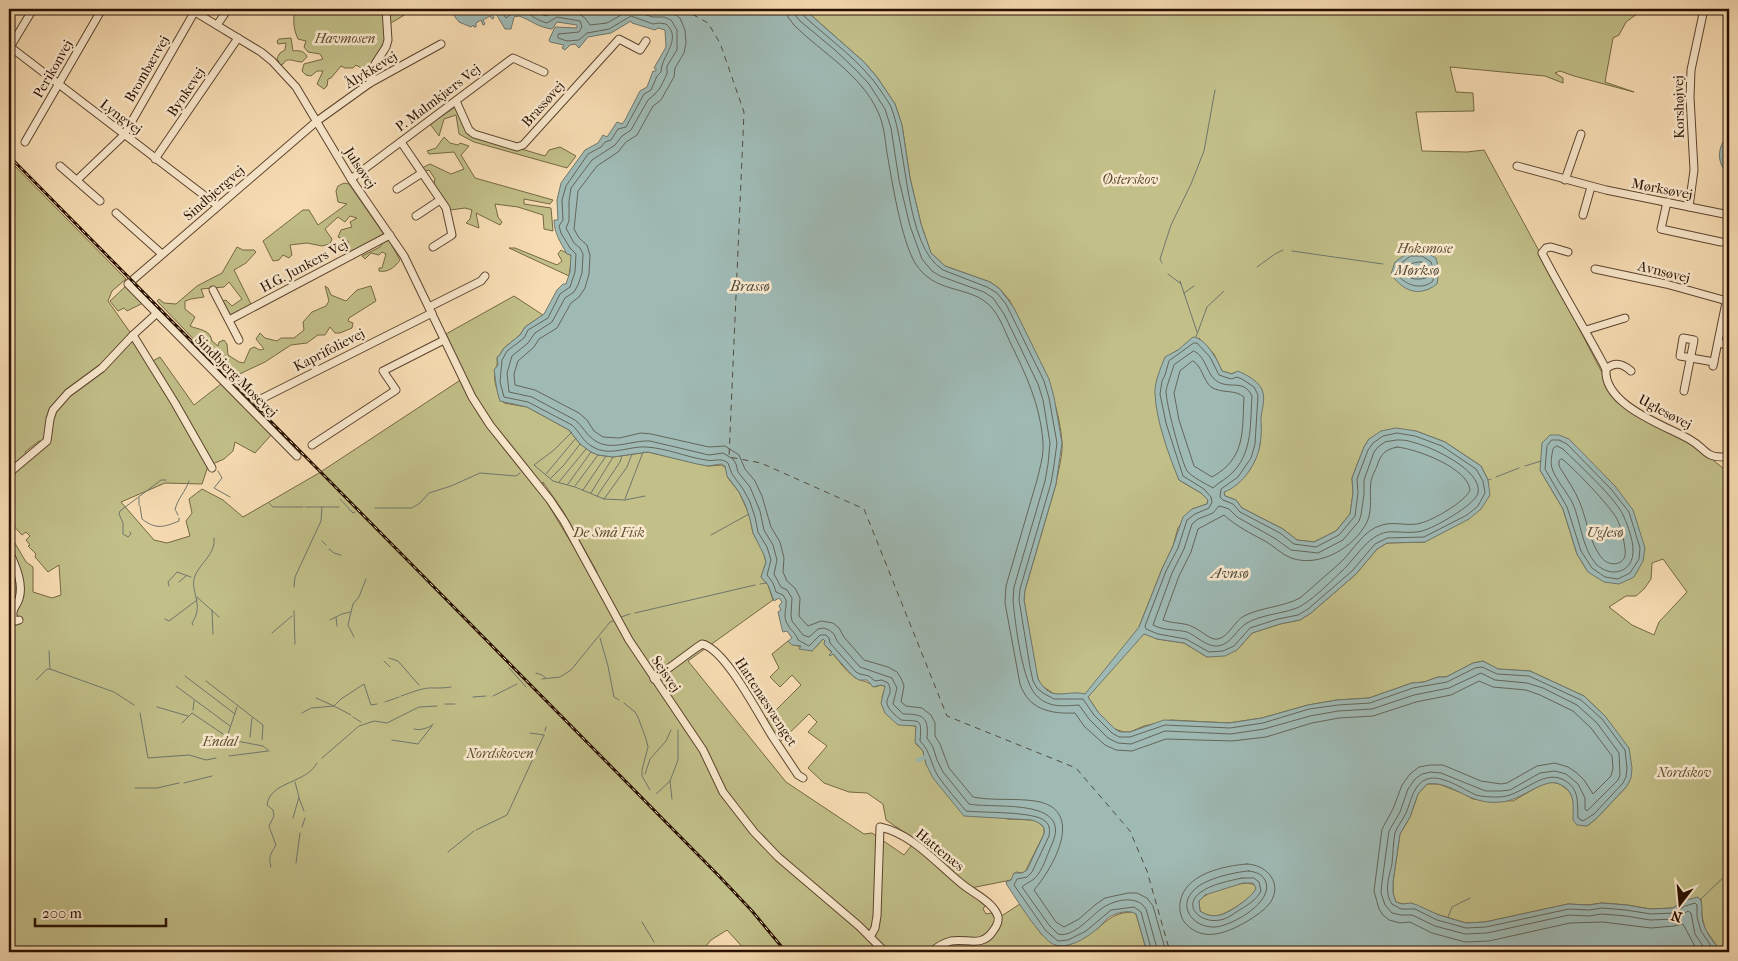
<svg xmlns="http://www.w3.org/2000/svg" width="1738" height="961" font-family="'IM FELL French Canon',serif">
	<style>
		.green { fill: #c2bf89; stroke: #756844; fill-rule: evenodd }
		.water { fill: #9fbab5; stroke: #6f766d; fill-rule: evenodd }
		.lines { fill: none; stroke-linecap: round; stroke-linejoin: round }
		.shore { stroke: #64655a; stroke-width: 1 }
		.stream { stroke: #6f766d; stroke-width: 1 }
		.canal { stroke: #9fbab5; stroke-width: 4.5 }
		.ferry { stroke: #524c3f; stroke-width: 1; stroke-dasharray: 6 5; stroke-linecap: butt }
		.minor-casing { stroke: #5c432d; stroke-width: 9 }
		.minor { stroke: #fae9ce; stroke-width: 7 }
		.rail-casing { stroke: #281000; stroke-width: 3 }
		.rail { stroke: #fae9ce; stroke-width: 1; stroke-dasharray: 4; stroke-linecap: butt }
		.labels { text-anchor: middle; dominant-baseline: central; stroke-width: 5; stroke-linejoin: round; paint-order: stroke }
		.park-label { font-size: 14px; font-style: italic; fill: #5e4d30; stroke: #fae9ce }
		.street-label { font-size: 14px; fill: #281000; stroke: #fae9ce }
		.water-label { font-size: 15px; font-style: italic; fill: #524c3f; stroke: #fae9ce }
	</style>
	<rect width="100%" height="100%" fill="#f8ddb4"/>
	<filter id="stains"><feTurbulence type="fractalNoise" baseFrequency=".004" numOctaves="4"/><feColorMatrix values="0 0 0 0 .2 0 0 0 0 .09 0 0 0 0 .02 0 0 0 .5 -.17"/></filter>
	<radialGradient id="worn" r=".72"><stop offset=".6" stop-color="#630" stop-opacity="0"/><stop offset="1" stop-color="#630" stop-opacity=".3"/></radialGradient>
	<g class="green">
		<path d="M295,9H399L406,14L386,26L384,34L388,37L387,43L382,45C381,55 375,73 365,78L362,76L363,69L356,65L353,68H345L341,66L331,78L328,79L327,86L324,89L317,84L323,71H317L311,76L306,75L302,71L304,64L323,59L320,54L308,52L304,47L306,41L298,39C293,28 293,20 295,9Z"/>
		<path d="M804,9H1644L1626,22L1619,35L1613,38L1605,82L1634,92L1574,76L1560,71L1555,73L1563,78V83L1545,76L1450,67L1456,92L1473,93L1474,111L1416,112L1422,151L1467,152L1484,150L1538,249L1610,388L1620,402L1691,442L1729,473V952H1721L1705,929L1702,916L1701,899L1683,901L1673,908L1650,909L1627,905L1602,903L1588,905L1568,904L1485,922L1466,923L1396,902L1393,893V882L1400,834L1410,817L1418,794L1427,784H1439L1462,793L1473,799L1513,801L1544,783L1552,782L1560,784L1569,791L1587,826L1597,818L1627,786L1605,716L1584,696L1530,671L1498,669L1483,661L1473,663L1446,677H1438L1424,682L1412,683L1369,698L1337,700L1308,705L1262,718L1229,723L1171,720L1144,726L1130,732H1124L1115,729L1098,712L1088,697L1077,693L1070,695L1054,694L1041,685L1038,679L1035,666L1024,600L1025,590L1056,484C1058,471 1063,455 1062,442C1058,391 1031,346 1010,301L1000,289L990,282L945,266L931,253L921,224L910,178L902,125L895,104L877,77L864,62ZM1199,338L1214,354L1222,371L1232,374L1235,372L1261,424L1260,445L1255,460L1249,471L1241,480L1224,492L1225,496L1236,500L1242,508L1283,529L1297,540L1314,542L1336,531L1350,514L1353,493L1352,478L1364,447L1369,439L1416,431L1445,442L1481,466L1488,480L1425,542L1387,543L1377,549L1356,574L1311,613L1300,620L1280,624L1252,633L1237,650L1207,657L1184,643L1157,639L1139,627L1162,569L1173,546L1178,528L1192,509L1207,504L1208,500L1201,493L1179,480L1161,424L1157,379L1171,354ZM1540,470L1615,486L1588,572L1577,554L1563,509ZM1663,559L1687,592L1659,622L1654,635L1632,625L1609,607L1626,596H1636L1644,589L1651,579L1652,563Z"/>
		<path d="M291,38L293,51C299,50 305,51 307,57L302,62C294,62 287,56 283,64L280,65L277,58L280,53L285,50L286,43L278,44L277,41L279,39Z"/>
		<path d="M458,105L471,134L545,156L549,150L560,147L576,156L567,168L474,142L459,134L456,115L444,119L439,136L430,124Z"/>
		<path d="M444,137L450,143L458,145L460,143L469,146L461,155L475,178L553,200L550,204L524,199V204L551,208L553,231L544,229L543,215L518,207L495,204L498,217L502,222L500,225L476,213L479,228L466,223L470,219L472,210L465,208L450,210L434,184L435,179L429,170L425,171L422,168L430,164L451,174L464,169L454,152L429,154L427,151L436,148Z"/>
		<path d="M9,160L126,279L112,291L108,301L151,362L160,357L194,405L221,384L272,434L255,453L235,442L233,451L224,459L208,466L202,484L165,483L121,502L154,540L167,543L190,536L186,521L192,513L189,499L202,489L223,500L243,517L319,473L465,377L446,334L514,296L543,315L525,327L520,335L504,348L497,359C498,365 496,366 495,371C493,383 498,393 504,403L527,407L569,430L580,444L591,452L598,455L613,457L648,452L708,466L722,465L726,468L728,478L739,492L749,514L753,533L762,548L766,562L761,577L768,585L773,600L688,661L786,782L864,834L872,833L904,855L916,840L886,820L883,804L867,793L849,792L824,783L808,768L827,746L808,732L817,722L809,714L779,743L766,720L801,685L792,675L780,687L770,677L779,668L772,654L788,641C792,645 805,648 812,651L823,639L825,641L824,644L832,653L829,655L833,654C839,661 845,670 853,676C860,682 865,679 875,687L881,685L885,686V689L882,697L898,724L916,726V744L923,751L926,764L1007,819L1032,820L1038,822L1044,828V834L1025,872L1022,873L1016,872L1011,880L966,889L985,906L983,909L986,914L992,913L994,917L1003,915L1020,904L1042,935L1096,930C1108,919 1116,912 1133,912L1136,914L1147,952H747L727,930L711,940L701,952H9V533L26,562L33,567V592L52,598L61,595L59,565L48,572L35,557L36,554L28,546L30,545L26,540L30,536L26,532L22,535L10,522H9V478L48,444L39,441L25,452L27,457L9,472ZM543,482L563,511L597,572L590,574L543,496Z"/>
		<path d="M344,183L349,184L383,233L382,238L348,257L346,253L349,250L348,241L338,237L341,230L352,227L350,222L357,218L350,216L345,222L338,217L325,229L332,239L330,244L322,246L307,243L290,245L292,255L289,258L283,255L279,260L273,261L263,241L303,210H309L318,225L347,204L338,202L336,191L338,186Z"/>
		<path d="M389,240L400,260C395,267 388,273 379,271V268H382L386,254L382,252L379,255L371,253L365,259L362,256L380,247L384,241Z"/>
		<path d="M237,247L243,250H254L256,252L246,263L234,270L251,304L244,310L230,316L223,301L226,300L232,306L242,299L229,282L224,287L201,289L204,297L191,299L185,301V309L195,317L190,326C199,330 210,329 212,341L218,346L219,342L224,340L227,344L228,355L239,362L244,363L250,349L254,347L260,350L264,349L256,339L260,333L265,338L277,341L281,338H294L304,330L303,322L312,312L326,306L329,301L325,286L328,288L331,295L346,301L357,290L371,286L376,301L349,318L348,321L353,323L352,328L340,333H335L330,327L325,335H318L307,343L291,345L265,362L231,378L157,301L159,299L164,303L176,304L197,286L222,273Z"/>
		<path d="M509,248H515L557,265L562,261L558,254L561,250L572,256L569,276Z"/>
		<path d="M128,284L145,302L127,311L124,308L118,311L110,301Z"/>
		<path d="M1248,883L1255,885C1256,888 1257,889 1254,892C1250,899 1228,913 1220,915C1212,917 1206,915 1200,911L1199,901C1209,889 1233,884 1248,883Z"/>
	</g>
	<g class="water">
		<path d="M449,9H804L864,62L877,77L895,104L902,125L910,178L921,224L931,253L945,266L990,282L1000,289L1014,308L1049,379L1054,397L1062,443L1056,484L1025,590L1024,600L1038,679C1052,704 1065,689 1085,694L1139,627L1162,569L1173,546L1183,517L1192,509L1207,504L1208,500L1201,493L1179,480C1169,456 1156,420 1155,394C1154,383 1161,367 1165,357L1178,350L1193,337C1206,338 1218,361 1222,371L1232,374L1238,371C1247,375 1261,382 1263,393C1265,400 1262,410 1261,417C1261,426 1262,435 1260,444C1258,462 1242,486 1224,492L1225,496L1236,500L1242,508L1283,529L1297,540L1314,542L1336,531L1350,514L1353,493L1352,478L1364,447L1369,439L1381,431L1396,428L1416,431L1445,442L1481,466L1488,480L1490,495L1481,509L1469,519L1425,542L1387,543L1377,549L1356,574L1311,613L1300,620L1280,624L1252,633L1237,650L1225,656L1207,657L1184,643L1157,639L1144,634L1088,697L1098,712L1115,729L1120,732H1130L1164,720L1229,723L1262,718L1308,705L1337,700L1369,698L1412,683L1424,682L1438,677H1446L1473,663L1483,661L1498,669L1530,671L1584,696L1605,716L1629,748L1632,768L1631,778L1627,786L1597,818L1587,826L1577,825L1573,820C1573,805 1576,791 1559,784C1544,777 1521,801 1501,802C1492,803 1483,802 1475,799C1460,794 1444,781 1427,784L1418,794L1410,817L1400,834L1393,882V893L1396,902L1402,904L1411,903L1417,905L1439,915L1466,923L1485,922L1568,904L1589,905L1602,903L1627,905L1650,909L1673,908L1683,901L1698,897C1704,903 1701,909 1702,916C1703,930 1713,941 1721,952H1147L1136,914C1130,909 1114,913 1108,918C1104,922 1101,926 1097,929C1086,938 1065,952 1051,943C1038,934 1017,900 1007,885L1006,882L1011,880L1014,873H1022L1027,870L1044,834C1046,825 1039,823 1032,820L964,816L933,778L926,764L923,751L915,742L916,726L898,725L885,713L881,703L885,686L881,685L873,687L867,680H859L853,676L833,654L830,656L829,655L832,652L824,644L825,641L823,639L812,651L799,649L801,646L792,645L788,641L792,638L787,631L783,632L782,629L778,612L781,610L779,606L782,602L779,598L774,601L768,585L761,577L766,562L764,555L753,533L750,519L745,504L739,492L727,476L725,466L721,464L708,466L697,464L648,452L613,457L598,455L591,452L580,444L569,430L527,407L500,401C496,390 496,381 494,370L498,365L497,357L499,356L504,348L520,335L525,327L544,314L557,290L563,284H566L570,272L571,255L567,254C561,243 554,233 554,220H558L557,200L561,183L585,150L598,143L603,135L607,137L617,122L622,124L625,120L640,91L647,87L653,71H656V69L654,68L666,47L665,30L658,28L655,30L632,23L631,21L611,33L588,37L579,48L575,44L570,45L565,50L562,48L564,45L550,42L549,40L555,27L577,28V25L557,22L552,29C537,27 531,20 519,16L514,17L511,29H505L495,12L492,14L494,18L492,19L490,16L483,20L485,24L483,25L481,20L476,23V27H474L473,25L471,27L459,22ZM1243,883H1253L1256,888C1253,897 1229,913 1220,915C1212,917 1206,915 1200,911L1199,901L1205,895Z"/>
		<path d="M1729,139V177C1720,166 1716,155 1723,142Z"/>
		<path d="M1410,251H1424L1436,258L1439,271L1437,284C1419,298 1403,291 1391,274L1395,262Z"/>
		<path d="M1550,435H1559L1569,439L1615,486L1633,510L1645,548L1643,561L1634,577L1619,584L1604,582L1588,572L1577,554L1563,509L1540,470L1542,443Z"/>
	</g>
	<g class="lines">
		<g class="shore">
			<path d="M499,9L506,18C525,3 528,18 547,23L557,17L580,21L582,27L579,32L558,34V38L567,41L579,40L587,33L609,29L631,16L653,24L659,23L666,24C683,39 661,56 661,72L657,76L651,90L644,94L626,127L618,129L611,140L605,142L601,147L588,154L566,186L562,200L563,220L559,226L561,233L570,248L576,254L575,272L570,287L560,294L548,318L528,330L524,338L507,351L502,360L500,382L504,397L528,402L572,425C580,432 583,442 593,447C610,457 628,446 646,447C666,448 686,457 706,460C714,462 720,457 728,463L732,474L743,489L750,502L755,517L758,532L767,547L771,560L767,575L773,583L776,592L783,595L786,600C787,608 782,617 788,625C791,631 796,633 798,640L809,646L820,635H826L829,638L830,643L856,672L860,674L869,676L875,681L882,680L888,683C897,699 873,698 901,720C920,722 922,717 920,741C931,752 930,763 938,776C946,788 957,800 966,811C983,813 1034,811 1045,821C1050,825 1050,830 1049,836L1032,872L1027,877L1017,879L1014,885L1046,931L1058,941L1068,940L1086,931L1111,910L1134,907L1141,912L1152,952"/>
			<path d="M532,9L537,13L546,16L557,11L579,14L585,18L590,25L607,23L630,10L653,17H664L671,20L677,30V50L667,66V74L660,88L654,95L648,100L631,130L622,136L615,145L592,160L571,188L569,201V221L566,228L574,243L580,248L583,254L582,273L578,285L574,292L565,298L552,322L535,333L528,343L512,356L507,373L509,392L532,397L575,420C583,426 586,435 594,440C611,452 631,440 650,441L709,455L723,453L733,459L736,464L738,472L750,487L760,511L764,530L773,545L777,560L774,574L781,587L787,590L792,598L791,615L792,621L803,635L809,637L818,629L824,628L829,630L834,634L837,641L860,667L892,678L897,688L893,704L903,714C923,714 929,717 927,738L933,747L937,760L943,772L969,804C993,809 1073,797 1052,844C1047,855 1043,870 1035,878C1031,882 1026,883 1022,887L1049,925L1058,934C1073,938 1090,917 1101,909C1113,900 1137,894 1146,909L1158,952"/>
			<path d="M651,9L670,11L680,18L685,30L686,43L684,53L675,68L674,77L666,91L661,100L653,106L637,135L626,142L618,152L597,166L578,191L574,229L579,238L587,245L590,255L589,274L585,288L579,297L571,303L557,328L539,339L534,347L518,361L514,374L515,385L535,390L579,413L587,420L594,431L603,437L619,438L641,433L651,434L709,447L725,446L739,455L745,469L755,481L762,496L771,527L780,542L784,558L783,572L787,581L795,588L800,598L799,616L808,626L821,621L833,623L839,628L844,637L864,660L888,667L897,672L901,678L904,686L901,702L906,706L922,708L931,715L935,723V736L940,744L949,768L973,797C993,801 1014,798 1035,801C1087,809 1053,868 1034,890L1056,922L1064,927L1079,919L1095,905L1105,898L1128,893H1137L1147,898L1153,906L1166,952"/>
			<path d="M787,9L788,17L794,25C822,53 861,74 878,112C884,125 885,139 887,153C892,181 901,239 915,263C935,294 965,285 987,303C998,312 1004,329 1010,342C1026,375 1040,404 1043,442C1044,454 1040,468 1037,480L1006,586L1005,603L1020,684C1029,710 1051,714 1075,713L1084,726L1105,745L1116,750L1132,751L1166,739L1232,741L1266,737L1312,723L1339,718L1373,716L1416,702L1451,695L1479,681L1493,687L1526,690L1540,695L1573,711L1591,728L1612,756L1613,768L1611,776L1593,794L1584,780L1577,773L1568,767L1555,763L1537,766L1507,783L1501,784L1481,781L1443,765H1430L1419,767L1410,774L1402,785L1393,809L1382,829L1374,891L1379,909L1383,915L1389,920L1400,923L1410,922L1432,933L1465,942L1489,941L1570,923L1603,922L1651,928L1674,926L1683,924L1698,952"/>
			<path d="M795,9L796,16L800,21L835,50L856,70L869,84L885,109L891,128L899,180L910,226L922,259L932,271L940,276L984,292L993,298L1004,314L1038,384L1043,400L1050,443L1048,464L1045,481L1014,587L1013,600C1015,621 1022,685 1038,697C1050,708 1064,706 1079,705L1089,719L1108,738L1118,743L1131,744L1165,731L1231,734L1264,729L1310,716L1338,711L1372,709L1414,695L1449,688L1481,673L1495,680L1527,683L1543,688L1577,705L1597,723L1619,753L1620,775L1618,780L1587,811L1585,809V798L1578,784L1566,774L1555,771L1540,773L1510,790L1501,791H1486L1478,788L1441,773L1431,772L1422,774L1415,779L1408,789L1400,812L1389,831L1382,882L1381,893L1385,905L1392,913L1401,915H1412L1435,926L1465,934L1487,933L1569,915L1589,916L1602,914L1626,916L1650,920L1676,919L1688,911L1691,913L1695,934L1707,952"/>
			<path d="M801,9L802,13L805,17C831,41 861,61 881,91C884,96 889,102 891,107C908,148 904,246 943,270L987,287L997,293L1006,304L1044,381L1049,398L1057,443L1054,465L1051,483L1020,589L1019,600L1030,667L1033,681L1037,688L1043,693L1054,699H1083L1094,715L1112,733L1119,737H1130L1165,725L1230,728L1263,723L1309,709L1338,705L1370,703L1413,688L1447,682L1475,668L1482,667L1497,674L1529,676L1581,700L1602,719L1625,750L1627,768L1626,777L1623,783L1594,814L1583,821L1578,818C1577,801 1580,788 1562,779C1541,770 1521,797 1499,797C1491,797 1484,797 1476,795C1463,789 1441,774 1427,779C1413,784 1411,802 1406,813C1403,820 1397,826 1395,833C1393,843 1393,854 1392,864C1390,873 1386,884 1388,894C1388,897 1390,901 1392,904L1401,909H1415L1437,920L1466,928L1486,927L1569,909L1589,910L1602,908L1626,910L1651,914L1674,913L1685,906L1695,903L1697,905V917L1701,931L1715,952"/>
			<path d="M1411,256H1422L1431,262L1434,271L1433,281C1421,291 1405,285 1397,274L1399,265Z"/>
			<path d="M1421,262C1427,266 1429,271 1426,278C1418,280 1409,280 1404,272C1406,264 1414,262 1421,262Z"/>
			<path d="M1194,343H1197L1210,357L1219,375L1231,379L1237,377L1242,379L1254,387L1258,395L1255,444L1251,458L1238,477L1221,489L1220,497L1223,500L1233,504L1240,512L1280,533L1294,544L1316,547L1339,535L1355,516L1358,493L1357,479L1368,450L1373,443L1383,436L1397,433L1415,436L1442,446L1476,469L1483,481L1485,493L1478,506L1467,515L1424,537L1387,538L1375,544L1352,571L1308,609L1298,615L1278,619L1250,628L1234,646L1223,651L1209,652L1186,639L1158,634L1146,629L1145,626L1166,571L1178,548L1187,520L1195,514L1209,508L1212,502L1211,497L1204,489L1183,476L1166,423L1160,394L1162,381L1165,375L1169,361Z"/>
			<path d="M1194,351C1207,357 1206,375 1218,382C1231,389 1244,379 1252,396C1250,422 1253,450 1234,471C1228,478 1219,482 1213,488C1206,484 1192,477 1187,471C1181,460 1166,404 1166,391C1167,385 1172,372 1174,365Z"/>
			<path d="M1193,361C1202,366 1203,380 1211,387C1222,394 1235,389 1244,397C1242,432 1246,458 1212,477L1194,466L1179,420L1174,393L1180,371Z"/>
			<path d="M1397,440C1402,440 1407,440 1412,442C1430,446 1483,470 1478,493C1475,505 1434,528 1422,531C1411,534 1398,531 1387,532C1367,536 1356,558 1342,571C1331,581 1308,605 1294,609C1279,614 1261,615 1247,623C1236,629 1232,644 1218,646C1206,647 1197,636 1187,632C1176,629 1164,631 1153,625L1172,573L1184,549L1192,524L1198,519L1213,513L1218,507L1220,506L1229,509L1237,517L1276,539L1291,550L1318,553L1343,540L1359,521L1361,515L1364,494V480L1374,452L1378,447L1385,442Z"/>
			<path d="M1552,440H1559L1567,444L1611,489L1629,512L1640,548L1639,559L1630,573L1618,579L1605,577L1592,568L1581,551L1567,507L1545,469L1547,446Z"/>
			<path d="M1557,446L1563,449C1578,464 1617,499 1624,517C1628,526 1633,540 1633,550C1634,572 1611,579 1596,564C1582,548 1581,523 1573,504C1568,493 1555,479 1552,468C1550,463 1552,454 1553,449Z"/>
			<path d="M1397,447C1417,449 1468,468 1470,490C1465,502 1433,520 1421,523C1409,527 1395,521 1382,525C1363,530 1354,550 1340,563C1327,575 1313,586 1300,598C1283,607 1262,607 1244,616C1234,621 1227,641 1214,639C1207,637 1200,630 1193,627C1184,622 1173,624 1163,620L1179,576L1191,552L1198,529L1224,515C1236,526 1250,533 1265,541C1274,546 1281,554 1291,558C1319,568 1354,548 1367,522C1373,509 1369,494 1371,481C1372,476 1375,471 1377,466C1381,454 1384,450 1397,447Z"/>
			<path d="M1562,459C1574,468 1610,506 1617,519C1621,527 1624,540 1625,549C1628,566 1609,568 1601,557C1589,541 1587,520 1580,503C1575,490 1566,478 1559,466V461Z"/>
			<path d="M1247,864C1268,865 1283,884 1270,903C1264,911 1254,917 1246,922C1228,932 1204,943 1186,924C1181,919 1179,910 1180,903C1184,874 1223,866 1247,864Z"/>
			<path d="M1249,871C1256,872 1262,874 1265,880C1276,901 1232,926 1215,927C1193,928 1176,906 1195,889C1205,879 1234,872 1249,871Z"/>
			<path d="M1242,878H1254L1259,882L1261,891C1257,899 1248,905 1241,909C1234,913 1228,919 1220,920C1201,924 1181,906 1201,892C1212,884 1229,881 1242,878Z"/>
		</g>
		<g class="stream">
			<path d="M1292,251L1383,264"/>
			<path d="M1162,263L1160,259L1171,225L1191,184L1204,151L1215,90"/>
			<path d="M1257,267L1275,254L1283,250"/>
			<path d="M1168,274L1181,284"/>
			<path d="M1180,281L1197,332"/>
			<path d="M1184,293L1194,286"/>
			<path d="M1196,337L1207,307L1224,291"/>
			<path d="M572,432L554,450L534,465L553,481L575,487L604,499L625,500L645,496"/>
			<path d="M1525,466L1541,461"/>
			<path d="M218,471L222,478L214,488L230,497"/>
			<path d="M546,474L576,438"/>
			<path d="M1496,477L1519,468"/>
			<path d="M551,478L564,465L580,444"/>
			<path d="M1488,480L1491,479"/>
			<path d="M559,482L586,449"/>
			<path d="M568,484L591,452"/>
			<path d="M575,486L598,455"/>
			<path d="M583,490L606,456"/>
			<path d="M591,493L613,457"/>
			<path d="M597,496L620,462L622,456"/>
			<path d="M139,498V505"/>
			<path d="M340,499L353,513L355,512"/>
			<path d="M604,499L627,467L632,454"/>
			<path d="M625,499L643,452"/>
			<path d="M269,503L273,507H303"/>
			<path d="M140,506L142,519C156,530 164,527 179,521V518"/>
			<path d="M305,507H339"/>
			<path d="M375,508H412L420,503L429,493L451,486L480,473L516,476L520,473"/>
			<path d="M175,510C177,499 186,491 189,481"/>
			<path d="M176,511L178,515"/>
			<path d="M130,532L131,534L128,537L123,534V523L119,514L120,511L161,480H166"/>
			<path d="M711,535L749,514"/>
			<path d="M322,541L326,545"/>
			<path d="M329,549L334,553L341,555"/>
			<path d="M179,582L186,576"/>
			<path d="M760,584L767,583"/>
			<path d="M169,586L168,582L177,572L191,577"/>
			<path d="M294,587L295,577L321,521L322,507"/>
			<path d="M197,597L219,617"/>
			<path d="M212,610L213,634"/>
			<path d="M294,611L295,644"/>
			<path d="M635,613L755,585"/>
			<path d="M336,617L337,626"/>
			<path d="M621,617L630,614"/>
			<path d="M165,619L169,621L197,600"/>
			<path d="M330,620L342,614L350,612"/>
			<path d="M193,625L192,623C205,604 189,591 195,576C200,563 216,554 214,538"/>
			<path d="M272,633L292,616"/>
			<path d="M354,637L348,625L351,612L353,604L359,597L366,579"/>
			<path d="M600,638L608,666L614,697L619,700"/>
			<path d="M49,651L50,669"/>
			<path d="M389,658L398,661L419,685"/>
			<path d="M384,661L390,667"/>
			<path d="M509,668L526,687"/>
			<path d="M536,673L542,675L546,678"/>
			<path d="M185,676L235,714"/>
			<path d="M542,679L560,677L571,670L610,622L613,621"/>
			<path d="M36,680L47,669H50L114,692L134,705"/>
			<path d="M206,681L263,725L262,740"/>
			<path d="M176,686L230,726"/>
			<path d="M401,696C411,693 423,687 434,688C440,688 445,688 451,687"/>
			<path d="M493,696L517,684"/>
			<path d="M473,697L486,696"/>
			<path d="M316,698L334,706L351,715"/>
			<path d="M385,702L399,697"/>
			<path d="M624,703L635,712L638,717L646,739L648,747L642,770V776L650,790"/>
			<path d="M445,704H455"/>
			<path d="M157,707L188,716"/>
			<path d="M193,710L194,701"/>
			<path d="M140,713L148,758L189,755L206,760L216,758"/>
			<path d="M302,713L311,708L334,706L341,699L364,684L371,705L377,704"/>
			<path d="M353,717L361,722"/>
			<path d="M182,723L192,713L223,734"/>
			<path d="M414,729C419,731 430,728 433,724"/>
			<path d="M545,731L546,727"/>
			<path d="M530,733L544,735"/>
			<path d="M228,734L237,707"/>
			<path d="M250,737L252,718"/>
			<path d="M226,738V739L263,746L269,751"/>
			<path d="M392,740L418,744L432,726"/>
			<path d="M229,756L268,751"/>
			<path d="M322,758L359,726L374,721L387,723L419,707L437,706"/>
			<path d="M645,774L650,759L666,741L671,730"/>
			<path d="M184,783L212,776"/>
			<path d="M135,788H157L179,783"/>
			<path d="M656,794L670,781"/>
			<path d="M299,798L304,811"/>
			<path d="M672,799L670,781L678,760V730"/>
			<path d="M293,818L299,797L295,782"/>
			<path d="M302,827L305,818"/>
			<path d="M476,830L507,815L544,735"/>
			<path d="M448,852L474,831"/>
			<path d="M296,863L300,833"/>
			<path d="M271,867C268,856 271,854 276,845L269,826L274,816L273,810L267,805C270,781 306,784 317,763"/>
			<path d="M1701,899L1729,872"/>
			<path d="M1448,917L1452,907L1470,898"/>
			<path d="M642,922L654,942"/>
		</g>
		<path class="canal" d="M918,760L925,757"/>
		<path class="ferry" d="M605,9L658,13H690L708,23L720,43L744,112L729,457L761,463L864,509L947,716L1076,768L1130,831L1147,871L1170,952"/>
		<defs>
			<g id="minor">
				<path d="M190,9L261,52L272,61L296,87L351,179L404,256L472,397L490,425L550,500L564,521L629,640L703,750L723,792L754,832L778,857L859,926L885,952"/>
				<path d="M217,25L228,9"/>
				<path d="M9,46L218,206"/>
				<path d="M9,49L33,9"/>
				<path d="M370,83L375,64L386,47L388,40L386,9"/>
				<path d="M456,101L469,130L474,134L517,147L523,145L619,39L640,50L646,41"/>
				<path d="M25,142L102,9"/>
				<path d="M401,142L446,208L452,235L433,247"/>
				<path d="M155,159L238,38"/>
				<path d="M60,166L100,201"/>
				<path d="M1517,166L1606,190L1729,215"/>
				<path d="M351,179L513,58L544,72"/>
				<path d="M77,180L124,135L195,11"/>
				<path d="M1565,180L1581,134"/>
				<path d="M397,189L422,173"/>
				<path d="M1667,202L1661,229L1721,242"/>
				<path d="M1689,207L1694,170L1690,97L1691,70L1704,9"/>
				<path d="M116,213L162,254"/>
				<path d="M1583,215L1591,187"/>
				<path d="M416,216L440,200"/>
				<path d="M1568,252L1551,247L1546,248L1542,253C1562,292 1585,329 1606,369"/>
				<path d="M1595,269L1666,284L1727,301"/>
				<path d="M213,290L239,340"/>
				<path d="M429,307L481,281L485,276"/>
				<path d="M229,320L390,235"/>
				<path d="M1586,330L1625,318"/>
				<path d="M133,335L175,403L212,468"/>
				<path d="M1718,343L1729,345"/>
				<path d="M1713,366L1729,288"/>
				<path d="M1631,371C1623,364 1615,361 1606,369C1603,405 1664,425 1689,439C1709,450 1702,458 1729,457"/>
				<path d="M241,384L258,399L263,398L432,313"/>
				<path d="M1684,391L1694,340L1683,338L1680,356L1714,362"/>
				<path d="M312,445L396,390L383,371L444,340"/>
				<path d="M297,456L128,284L317,121L370,83L441,44"/>
				<path d="M9,473L47,441L50,419L53,410L68,393L102,368L133,335L156,314"/>
				<path d="M9,551C15,565 24,583 19,599C16,608 12,607 13,618L16,621L19,620"/>
				<path d="M654,679L696,648L702,644C726,649 760,718 774,739C782,751 790,763 798,775L803,778"/>
				<path d="M870,937L875,928L877,916L880,827C913,834 937,864 962,884C973,893 991,901 997,914C1000,919 997,926 993,931C982,948 967,938 951,941C943,943 937,947 931,952"/>
			</g>
		</defs>
		<use href="#minor" class="minor-casing"/>
		<use href="#minor" class="minor"/>
		<defs>
			<path id="rail" d="M9,156L719,876L752,911L786,952"/>
		</defs>
		<use href="#rail" class="rail-casing"/>
		<use href="#rail" class="rail"/>
	</g>
	<g class="labels">
		<g class="park-label">
			<text x="345" y="38">Havmosen</text>
			<text x="1130" y="179">Østerskov</text>
			<text x="1425" y="248">Hoksmose</text>
			<text x="609" y="532">De Små Fisk</text>
			<text x="220" y="741">Endal</text>
			<text x="500" y="753">Nordskoven</text>
			<text x="1684" y="772">Nordskov</text>
		</g>
		<g class="street-label">
			<text transform="translate(53 69) rotate(-60)">Perikonvej</text>
			<text transform="translate(147 69) rotate(-60)">Brombærvej</text>
			<text transform="translate(371 70) rotate(-31)">Ålykkevej</text>
			<text transform="translate(186 92) rotate(-56)">Bynkevej</text>
			<text transform="translate(438 98) rotate(-37)">P. Malmkjærs Vej</text>
			<text transform="translate(543 104) rotate(-48)">Brassøvej</text>
			<text transform="translate(1679 107) rotate(-91)">Korshøjvej</text>
			<text transform="translate(121 117) rotate(37)">Lyngvej</text>
			<text transform="translate(360 168) rotate(57)">Julsøvej</text>
			<text transform="translate(1662 189) rotate(11)">Mørksøvej</text>
			<text transform="translate(214 193) rotate(-41)">Sindbjergvej</text>
			<text transform="translate(304 266) rotate(-28)">H.G. Junkers Vej</text>
			<text transform="translate(1664 272) rotate(14)">Avnsøvej</text>
			<text transform="translate(329 350) rotate(-27)">Kaprifolievej</text>
			<text transform="translate(236 376) rotate(45)">Sindbjerg Mosevej</text>
			<text transform="translate(1665 412) rotate(28)">Uglesøvej</text>
			<text transform="translate(666 674) rotate(56)">Sejsvej</text>
			<text transform="translate(766 702) rotate(57)">Hattenæsvænget</text>
			<text transform="translate(940 850) rotate(39)">Hattenæs</text>
		</g>
		<g class="water-label">
			<text x="1417" y="270">Mørksø</text>
			<text x="750" y="286">Brassø</text>
			<text x="1605" y="532">Uglesø</text>
			<text x="1230" y="573">Avnsø</text>
		</g>
	</g>
	<rect width="1738" height="961" fill="none" stroke="#f8ddb4" stroke-width="30"/>
	<rect x="10" y="10" width="1718" height="941" fill="none" stroke="#281000" stroke-width="2.5"/>
	<rect x="15" y="15" width="1708" height="931" fill="none" stroke="#281000"/>
	<g transform="translate(1680 904) rotate(196)" stroke="#fae9ce" stroke-width="4" paint-order="stroke">
	<path d="M0-4L9 19L0 12L-9 19Z" fill="#281000"/>
	<text y="-8" font-size="14" font-weight="bold" text-anchor="middle" fill="#281000">N</text>
	</g>
	<path d="M35 918v8h131v-8" fill="none" stroke="#281000" stroke-width="2.5"/>
	<text x="42" y="918" font-size="15" fill="#281000" stroke="#fae9ce" stroke-width="4" paint-order="stroke">200 m</text>
	<rect width="100%" height="100%" filter="url(#stains)"/>
	<rect width="100%" height="100%" fill="url(#worn)"/>
</svg>
